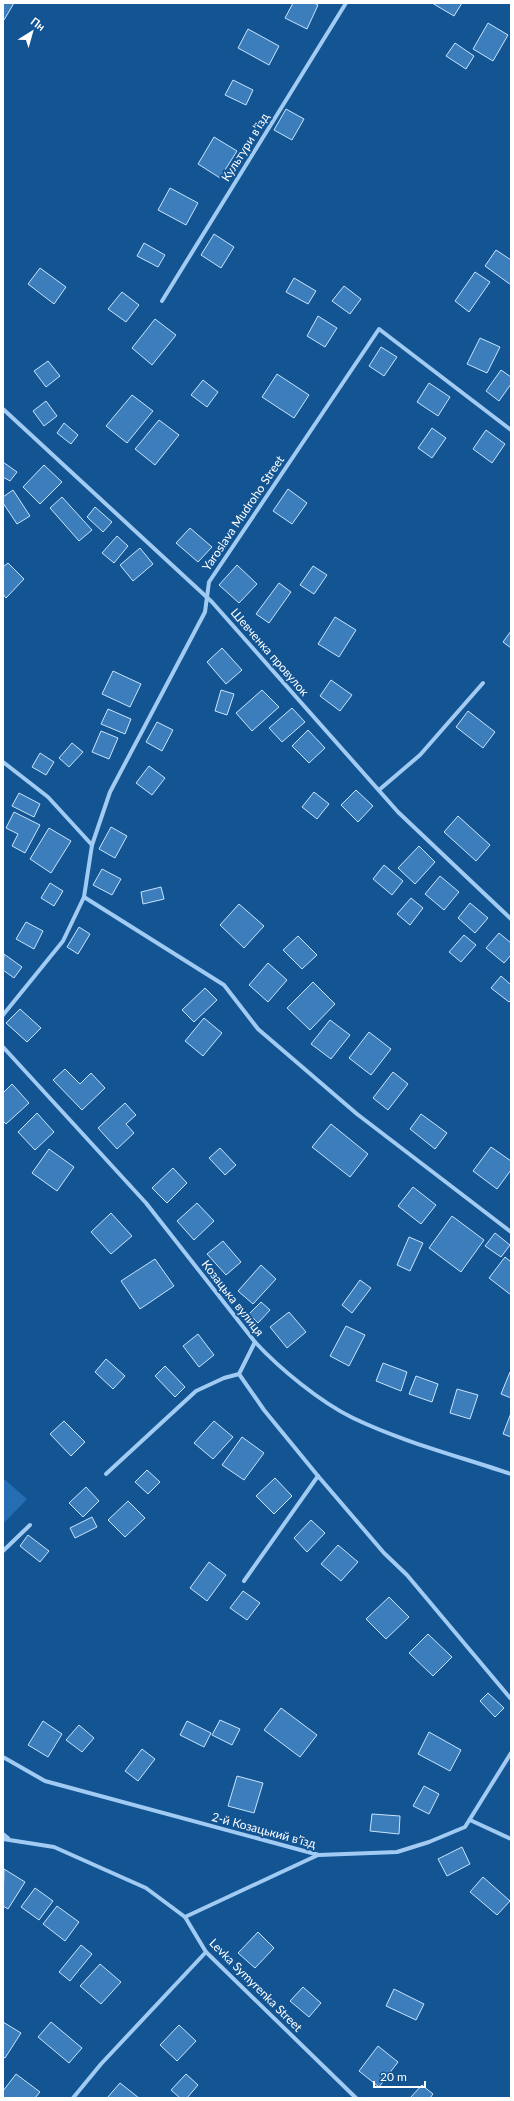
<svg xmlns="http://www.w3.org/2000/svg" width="514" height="2101" font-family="Lato,sans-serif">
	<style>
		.green { fill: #256eb2 }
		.building { fill: #3c7ebb; stroke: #c8e4fd }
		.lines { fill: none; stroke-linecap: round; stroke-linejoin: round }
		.minor { stroke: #a1cbf2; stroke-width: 4 }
		.labels { text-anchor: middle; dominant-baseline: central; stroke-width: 4; stroke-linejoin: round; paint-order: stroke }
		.street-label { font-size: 12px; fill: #fff; stroke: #135493 }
	</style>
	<rect width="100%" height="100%" fill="#135493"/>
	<path class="green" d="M3,1478L27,1499L3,1524Z"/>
	<g class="building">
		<path d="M3,3H14L4,20H3Z"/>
		<path d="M293,3H314L318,5L307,29L285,18Z"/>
		<path d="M432,3H462L454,16Z"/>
		<path d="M488,23L508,35L493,61L473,49Z"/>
		<path d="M248,29L279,46L269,65L238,48Z"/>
		<path d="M455,43L474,56L466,69L446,56Z"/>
		<path d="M233,80L253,90L246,105L225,95Z"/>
		<path d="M286,109L304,119L292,140L274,130Z"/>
		<path d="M214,137L237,151L220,178L198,164Z"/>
		<path d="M170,188L198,203L186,225L158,210Z"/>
		<path d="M214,234L234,247L221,268L201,255Z"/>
		<path d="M144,243L165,255L158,267L137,256Z"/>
		<path d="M496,250L511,260V285L485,266Z"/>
		<path d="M40,268L66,287L54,304L28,284Z"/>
		<path d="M475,272L490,282L469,312L455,301Z"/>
		<path d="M294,278L316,291L308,304L286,292Z"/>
		<path d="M344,286L361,299L350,314L332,301Z"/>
		<path d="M122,292L139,305L126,322L108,309Z"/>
		<path d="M318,316L337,328L325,347L307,336Z"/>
		<path d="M155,319L176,335L152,365L132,348Z"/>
		<path d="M480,338L500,347L487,373L467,364Z"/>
		<path d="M381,347L397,357L384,376L369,366Z"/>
		<path d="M48,361L60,376L46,387L34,371Z"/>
		<path d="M501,370L511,377V384L499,401L486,391Z"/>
		<path d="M277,374L309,395L294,418L262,397Z"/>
		<path d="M203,380L218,392L207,407L191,395Z"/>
		<path d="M429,383L450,397L438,416L417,402Z"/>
		<path d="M132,395L153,411L127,443L106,426Z"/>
		<path d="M46,401L57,416L44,426L33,411Z"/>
		<path d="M159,420L179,435L155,465L135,449Z"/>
		<path d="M64,423L78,435L71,444L57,433Z"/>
		<path d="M432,428L446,438L432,458L418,448Z"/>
		<path d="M486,430L505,444L492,463L473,449Z"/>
		<path d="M3,462L17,472L10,481L3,477Z"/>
		<path d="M44,465L62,482L40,504L23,487Z"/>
		<path d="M288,489L307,503L292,524L273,511Z"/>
		<path d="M13,490L30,516L17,524L3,503V497Z"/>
		<path d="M62,497L92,530L79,541L50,508Z"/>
		<path d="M95,507L112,522L103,532L87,517Z"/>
		<path d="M190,528L212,547L198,562L176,543Z"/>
		<path d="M117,536L128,546L114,563L102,553Z"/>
		<path d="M140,548L153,564L133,581L120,565Z"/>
		<path d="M8,563L24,579L6,598L3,594V567Z"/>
		<path d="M237,565L257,584L239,603L219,585Z"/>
		<path d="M313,566L327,575L314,594L300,585Z"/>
		<path d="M279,583L291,592L269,623L256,614Z"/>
		<path d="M335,617L356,630L339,657L318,644Z"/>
		<path d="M511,631V648L503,642Z"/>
		<path d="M222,648L242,670L226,684L207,662Z"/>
		<path d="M113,671L141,684L130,707L102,694Z"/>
		<path d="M331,680L352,695L340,711L320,696Z"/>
		<path d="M221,690L234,694L227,715L215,711Z"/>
		<path d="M262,690L279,707L252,731L236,713Z"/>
		<path d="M292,708L305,722L282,742L269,728Z"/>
		<path d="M108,709L131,719L125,734L101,724Z"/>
		<path d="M468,711L495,732L483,748L456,727Z"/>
		<path d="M157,722L173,730L162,751L146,742Z"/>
		<path d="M308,730L325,748L309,763L292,746Z"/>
		<path d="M101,731L118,738L109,759L92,752Z"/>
		<path d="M72,743L83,752L69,767L59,758Z"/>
		<path d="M40,753L54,762L46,775L32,767Z"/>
		<path d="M149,766L165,778L152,795L136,783Z"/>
		<path d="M356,790L373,806L358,822L341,805Z"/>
		<path d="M314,792L329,804L317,819L302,807Z"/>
		<path d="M19,793L40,804L34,817L12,806Z"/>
		<path d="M14,812L40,825L25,853L12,846L18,834L6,828Z"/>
		<path d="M458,816L490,845L476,861L444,832Z"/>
		<path d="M111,827L127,836L115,858L99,849Z"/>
		<path d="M49,828L71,841L51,873L30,859Z"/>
		<path d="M419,846L435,862L415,884L398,868Z"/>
		<path d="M384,865L403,881L392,895L373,879Z"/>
		<path d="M102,869L121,879L112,895L93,885Z"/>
		<path d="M440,876L459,892L444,910L425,894Z"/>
		<path d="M50,883L63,891L54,906L41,898Z"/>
		<path d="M161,887L164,899L143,904L141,892Z"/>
		<path d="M411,898L423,908L410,925L397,914Z"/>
		<path d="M470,903L488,918L475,933L458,918Z"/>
		<path d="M239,904L264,926L244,948L220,925Z"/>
		<path d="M26,922L43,931L34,949L16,939Z"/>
		<path d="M79,927L90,934L78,954L67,947Z"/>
		<path d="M499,933L511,943V955L504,963L486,948Z"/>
		<path d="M464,935L476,945L461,962L449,952Z"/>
		<path d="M298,936L317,955L302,969L283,950Z"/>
		<path d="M4,954L22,967L14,978L3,970Z"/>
		<path d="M268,963L287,980L268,1002L249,985Z"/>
		<path d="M501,976L511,985V1000L509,1002L491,988Z"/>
		<path d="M313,982L335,1004L310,1030L287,1008Z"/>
		<path d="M205,988L217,1000L194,1022L182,1010Z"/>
		<path d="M20,1009L41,1028L27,1042L6,1023Z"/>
		<path d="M204,1018L222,1033L203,1056L185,1041Z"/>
		<path d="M330,1020L350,1035L331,1059L311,1044Z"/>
		<path d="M369,1032L391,1049L371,1075L349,1058Z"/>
		<path d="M65,1069L80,1084L91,1073L105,1088L82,1110L53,1080Z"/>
		<path d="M393,1072L408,1084L388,1110L373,1098Z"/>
		<path d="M12,1084L29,1103L6,1124L3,1121V1093Z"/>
		<path d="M125,1103L136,1115L126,1124L134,1133L117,1149L98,1128Z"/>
		<path d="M37,1113L54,1132L35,1150L18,1132Z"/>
		<path d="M421,1114L447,1133L435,1149L410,1129Z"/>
		<path d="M331,1124L368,1154L350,1177L312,1147Z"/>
		<path d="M491,1147L511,1161V1170L497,1189L473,1171Z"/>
		<path d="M220,1148L236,1165L225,1175L209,1158Z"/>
		<path d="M49,1149L74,1167L57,1191L32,1173Z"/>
		<path d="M173,1168L187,1183L167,1203L152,1188Z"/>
		<path d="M413,1187L436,1205L421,1224L398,1206Z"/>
		<path d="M197,1203L214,1221L194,1240L177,1221Z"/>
		<path d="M111,1213L132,1236L111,1254L91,1232Z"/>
		<path d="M452,1216L484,1240L461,1272L429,1248Z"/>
		<path d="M495,1233L510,1245L501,1257L485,1246Z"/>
		<path d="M409,1237L423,1243L410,1271L397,1265Z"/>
		<path d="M223,1241L241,1262L226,1275L207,1254Z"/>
		<path d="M505,1257L511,1262V1295L489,1278Z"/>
		<path d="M155,1259L174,1286L140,1309L121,1281Z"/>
		<path d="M261,1265L276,1279L253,1304L238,1291Z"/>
		<path d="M360,1280L371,1288L352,1313L342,1305Z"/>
		<path d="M261,1302L270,1310L258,1323L249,1314Z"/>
		<path d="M289,1312L306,1332L287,1348L270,1327Z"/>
		<path d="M346,1326L365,1335L349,1366L330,1356Z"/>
		<path d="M198,1334L214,1355L199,1367L183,1346Z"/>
		<path d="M106,1359L125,1376L113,1389L95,1372Z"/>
		<path d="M383,1363L407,1372L401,1391L376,1381Z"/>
		<path d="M165,1366L185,1387L175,1397L155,1376Z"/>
		<path d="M510,1372L511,1373V1398L501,1394Z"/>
		<path d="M416,1376L438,1384L432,1402L409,1394Z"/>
		<path d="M457,1389L478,1395L470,1419L450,1413Z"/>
		<path d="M511,1413V1437L503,1434Z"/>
		<path d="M64,1421L85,1442L71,1456L50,1434Z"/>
		<path d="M214,1421L233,1437L213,1459L194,1443Z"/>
		<path d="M242,1437L264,1453L244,1480L222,1465Z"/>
		<path d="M147,1470L160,1482L148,1494L135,1482Z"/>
		<path d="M275,1478L292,1496L274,1514L256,1496Z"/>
		<path d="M86,1487L99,1501L83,1517L69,1503Z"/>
		<path d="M128,1501L145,1518L125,1537L108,1520Z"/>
		<path d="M92,1517L97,1527L75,1538L70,1528Z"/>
		<path d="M311,1520L325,1533L307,1552L294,1538Z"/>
		<path d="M28,1535L49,1551L40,1562L20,1546Z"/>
		<path d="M338,1545L358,1562L341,1581L321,1564Z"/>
		<path d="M209,1562L226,1575L207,1601L190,1588Z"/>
		<path d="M243,1591L260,1603L247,1620L230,1608Z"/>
		<path d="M389,1597L409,1617L386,1639L366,1619Z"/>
		<path d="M428,1634L452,1657L433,1676L409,1653Z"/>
		<path d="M488,1693L504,1708L495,1717L480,1701Z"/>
		<path d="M281,1708L317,1735L300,1757L264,1730Z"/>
		<path d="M220,1720L240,1729L232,1745L212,1735Z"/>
		<path d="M43,1721L62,1734L48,1757L28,1745Z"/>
		<path d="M187,1721L211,1733L204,1747L180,1735Z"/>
		<path d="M79,1725L94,1738L82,1752L66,1740Z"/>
		<path d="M429,1732L461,1750L450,1771L418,1754Z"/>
		<path d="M142,1749L155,1759L138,1781L125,1771Z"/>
		<path d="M237,1776L263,1783L254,1813L228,1806Z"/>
		<path d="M424,1786L439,1794L429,1814L413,1806Z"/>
		<path d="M372,1814L400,1816L399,1834L370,1831Z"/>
		<path d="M462,1847L470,1864L447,1876L438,1859Z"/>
		<path d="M4,1869L25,1882L8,1909L3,1906Z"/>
		<path d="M483,1877L510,1901L497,1915L470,1892Z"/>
		<path d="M35,1888L53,1901L39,1920L21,1907Z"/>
		<path d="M57,1906L79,1922L65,1941L43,1924Z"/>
		<path d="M258,1932L274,1948L255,1968L238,1953Z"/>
		<path d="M81,1945L92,1954L70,1981L59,1972Z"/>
		<path d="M100,1964L121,1982L101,2004L80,1986Z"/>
		<path d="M303,1987L321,2003L309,2017L290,2001Z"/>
		<path d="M394,1989L424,2004L416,2020L386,2006Z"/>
		<path d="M3,2022L21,2033L5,2058L3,2057Z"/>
		<path d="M51,2022L82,2048L69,2063L38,2037Z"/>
		<path d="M179,2025L196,2041L177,2061L160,2045Z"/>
		<path d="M378,2046L398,2062L379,2087L359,2071Z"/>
		<path d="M16,2074L40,2092L35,2098H3V2091Z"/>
		<path d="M186,2074L198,2085L187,2098H180L171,2090Z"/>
		<path d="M120,2083L139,2098H107Z"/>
		<path d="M422,2085L433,2094L430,2098H410Z"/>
	</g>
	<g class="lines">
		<g class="minor">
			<path d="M162,301L346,3"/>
			<path d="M3,409L212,602L398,812L511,919"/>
			<path d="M3,762L48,797L92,845"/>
			<path d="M379,790L420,755L483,683"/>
			<path d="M84,897L224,985L258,1029L357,1114L511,1232"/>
			<path d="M3,1015L63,941L84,897L92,845L110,792L205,612L209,582L379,329L511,430"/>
			<path d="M3,1047L146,1203L255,1342C279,1368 320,1402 353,1418C403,1442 458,1456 511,1474"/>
			<path d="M255,1342L239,1374L264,1410L318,1476L384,1553L407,1575L511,1699"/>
			<path d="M106,1474L196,1391L224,1378L239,1374"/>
			<path d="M3,1551L30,1525"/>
			<path d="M244,1581L318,1476"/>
			<path d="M3,1757L45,1781L319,1855L397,1852L429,1842L465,1827L511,1753"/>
			<path d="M470,1820L511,1839"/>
			<path d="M3,1834L8,1838"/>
			<path d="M3,1839L54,1847L146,1888L185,1917L206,1952L356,2098"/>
			<path d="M185,1917L318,1855"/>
			<path d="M73,2098L101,2064L206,1952"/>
		</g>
	</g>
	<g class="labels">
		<g class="street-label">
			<text transform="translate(245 147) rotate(-58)">Культури в’їзд</text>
			<text transform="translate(243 513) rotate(-56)">Yaroslava Mudroho Street</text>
			<text transform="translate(270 652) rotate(49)">Шевченка провулок</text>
			<text transform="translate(233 1298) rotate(52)">Козацька вулиця</text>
			<text transform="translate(264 1830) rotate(15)">2-й Козацький в’їзд</text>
			<text transform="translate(256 1985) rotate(45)">Levka Symyrenka Street</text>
		</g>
	</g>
	<rect width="514" height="2101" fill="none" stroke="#ffffff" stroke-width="8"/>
	<g transform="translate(32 32) rotate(37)" stroke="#135493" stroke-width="3" paint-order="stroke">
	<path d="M0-3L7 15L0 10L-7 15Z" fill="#ffffff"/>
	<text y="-6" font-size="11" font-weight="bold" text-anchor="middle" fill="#ffffff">Пн</text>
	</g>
	<path d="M374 2081v6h51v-6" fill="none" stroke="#ffffff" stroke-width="2"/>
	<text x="380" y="2081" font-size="12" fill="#ffffff" stroke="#135493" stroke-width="3" paint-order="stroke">20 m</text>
</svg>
